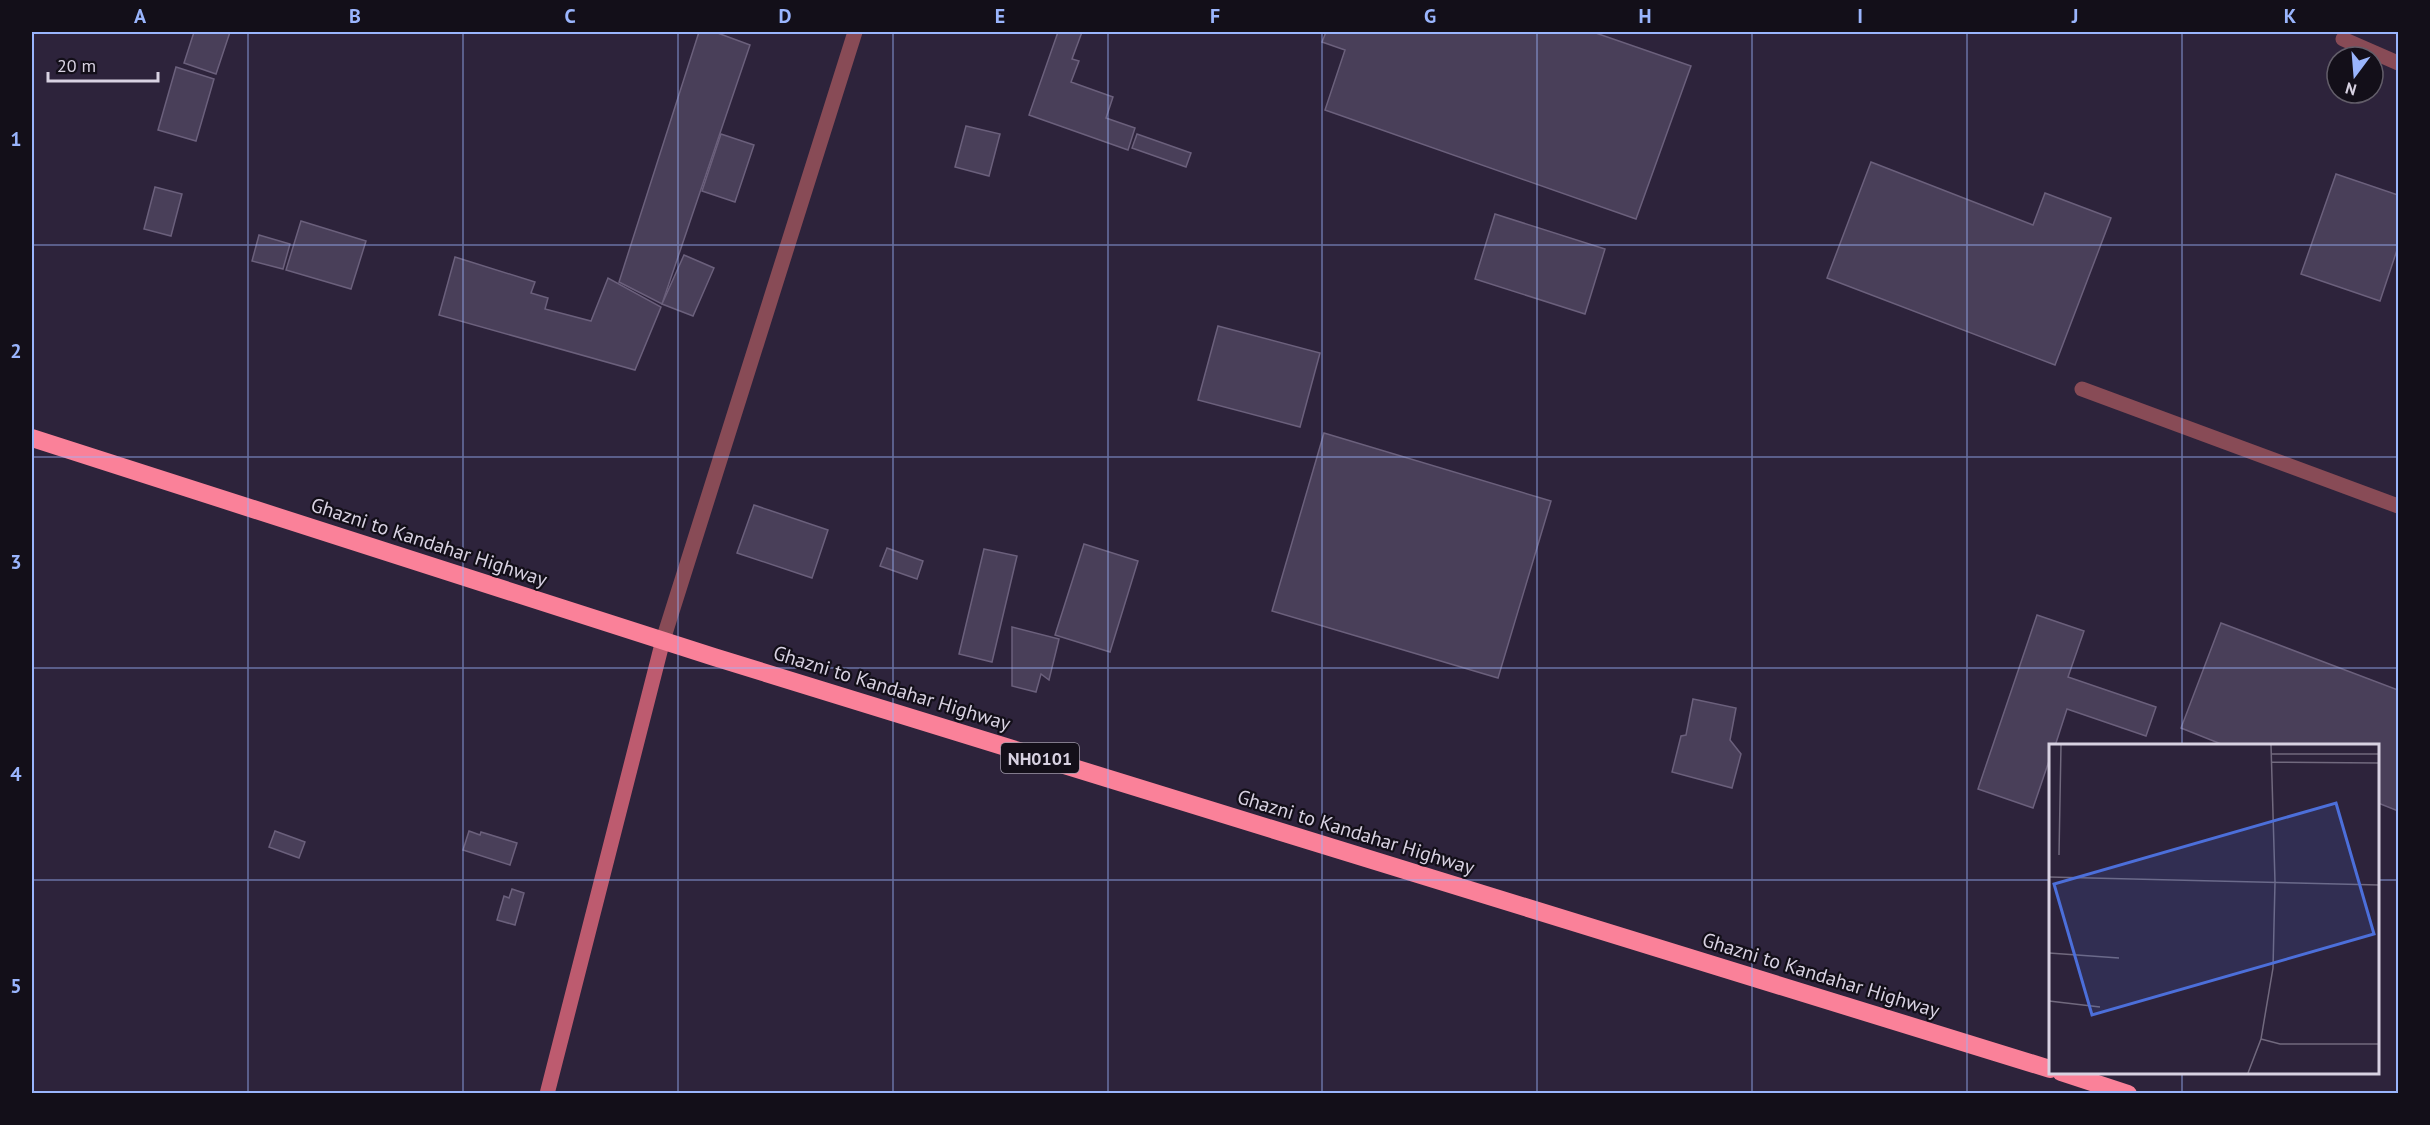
<svg xmlns="http://www.w3.org/2000/svg" width="2430" height="1125" font-family="'PT Sans',sans-serif">
	<style>
		.building { fill: #493f59; stroke: #6b607c; stroke-width: 1.5 }
		.lines { fill: none; stroke-linecap: round; stroke-linejoin: round }
		.street { stroke: #884b56; stroke-width: 15 }
		.secondary { stroke: #bd5b6f; stroke-width: 15 }
		.highway { stroke: #fa8199; stroke-width: 18 }
		.grid { fill: none; stroke: #9ab5fd; stroke-width: 1.5; stroke-opacity: 0.55 }
		.labels { text-anchor: middle; dominant-baseline: central; stroke-width: 4.5; stroke-linejoin: round; paint-order: stroke }
		.shield { fill: #130f19; stroke: #9d98a6; stroke-width: 1.5 }
		.shield-label { font-size: 18px; font-weight: bold; fill: #d8d2e2 }
		.street-label { font-size: 20px; fill: #d8d2e2; stroke: #130f19 }
		.inset-road { fill: none; stroke: #71697e; stroke-width: 1.5 }
		.view { fill: #4c6fda; fill-opacity: 0.15; stroke: #4c6fda; stroke-width: 3 }
		.inset-edge { fill: none; stroke: #d8d2e2; stroke-width: 3 }
		.neatline { fill: none; stroke: #9ab5fd; stroke-width: 2 }
		.grid-label { font-size: 20px; text-anchor: middle; font-weight: bold; fill: #9ab5fd }
	</style>
	<rect width="100%" height="100%" fill="#2d233b"/>
	<g class="building">
		<path d="M194,32H230L216,74L184,63Z"/>
		<path d="M699,32H715L750,45L662,304L619,282Z"/>
		<path d="M1058,32H1082L1072,59L1079,61L1071,82L1113,97L1106,118L1135,128L1128,150L1029,115Z"/>
		<path d="M1326,32H1593L1691,66L1636,219L1325,110L1345,50L1322,42Z"/>
		<path d="M176,67L214,79L196,141L158,130Z"/>
		<path d="M966,126L1000,134L989,176L955,167Z"/>
		<path d="M721,134L754,145L735,202L702,191Z"/>
		<path d="M1137,134L1191,153L1186,167L1132,148Z"/>
		<path d="M1871,162L2033,225L2045,193L2111,218L2055,365L1827,278Z"/>
		<path d="M2336,174L2398,195V247L2380,301L2301,274Z"/>
		<path d="M155,187L182,194L171,236L144,229Z"/>
		<path d="M1495,214L1605,249L1585,314L1475,279Z"/>
		<path d="M301,221L366,241L351,289L286,270Z"/>
		<path d="M259,235L290,244L283,269L252,261Z"/>
		<path d="M684,255L714,268L693,316L662,304Z"/>
		<path d="M455,257L535,282L531,293L548,298L545,309L591,321L608,278L661,307L635,370L439,315Z"/>
		<path d="M1218,326L1320,353L1300,427L1198,400Z"/>
		<path d="M1324,433L1551,501L1498,678L1272,611Z"/>
		<path d="M754,505L828,530L812,578L737,553Z"/>
		<path d="M1084,544L1138,561L1110,652L1055,635Z"/>
		<path d="M887,548L923,561L917,579L880,566Z"/>
		<path d="M984,549L1017,556L992,662L959,654Z"/>
		<path d="M2037,615L2084,631L2068,677L2156,707L2146,736L2067,709L2055,746H2050V758L2033,808L1978,789Z"/>
		<path d="M2221,623L2398,690V811L2378,803V746H2226L2181,728Z"/>
		<path d="M1012,627L1059,639L1049,680L1041,674L1036,692L1012,686Z"/>
		<path d="M1693,699L1736,708L1730,740L1741,754L1732,788L1672,772L1681,736L1686,735Z"/>
		<path d="M275,831L305,842L299,858L269,847Z"/>
		<path d="M469,831L480,835L481,832L517,843L510,865L463,850Z"/>
		<path d="M512,889L524,893L515,925L497,920L504,896L509,898Z"/>
	</g>
	<g class="lines">
		<g class="street">
			<path d="M2343,39L2398,63"/>
			<path d="M2082,389L2398,506"/>
			<path d="M663,640L855,32"/>
		</g>
		<path class="secondary" d="M547,1094L663,640"/>
		<g class="highway">
			<path d="M32,438L714,657L2050,1069"/>
			<path d="M2061,1072L2128,1094"/>
		</g>
	</g>
	<path class="grid" d="M248,32V1094M463,32V1094M678,32V1094M893,32V1094M1108,32V1094M1322,32V1094M1537,32V1094M1752,32V1094M1967,32V1094M2182,32V746M32,245H2398M32,457H2398M32,668H2398M32,880H2050M2378,880H2398M2182,1072V1094"/>
	<g class="labels">
		<rect class="shield" x="1001" y="743" width="78" height="30" rx="4.5"/>
		<g class="shield-label">
			<text x="1040" y="758">NH0101</text>
		</g>
		<g class="street-label">
			<text transform="translate(429 542) rotate(18)">Ghazni to Kandahar Highway</text>
			<text transform="translate(892 688) rotate(17)">Ghazni to Kandahar Highway</text>
			<text transform="translate(1356 832) rotate(17)">Ghazni to Kandahar Highway</text>
			<text transform="translate(1821 975) rotate(17)">Ghazni to Kandahar Highway</text>
		</g>
	</g>
	<g transform="translate(2049 744)">
		<rect width="330" height="330" fill="#2d233b"/>
		<path class="inset-road" d="M223,10H330M223,18L330,19M10,111L12,1M0,133L330,141M0,209L70,214M0,257L51,263M212,295L231,300H330M199,329L212,295L224,224L226,138L222,1"/>
		<path class="view" d="M287,59L325,190L43,271L5,140Z"/>
		<rect width="330" height="330" class="inset-edge"/>
	</g>
	<rect width="2430" height="1125" fill="none" stroke="#130f19" stroke-width="66"/>
	<g transform="translate(2355 75) rotate(196)"><circle r="28" fill="#130f19" stroke="#625d69" stroke-width="1.5"/>
	<path d="M0-4.5L10 22L0 15L-10 22Z" fill="#9ab5fd"/>
	<text y="-9" font-size="16" font-weight="bold" text-anchor="middle" fill="#d8d2e2">N</text>
	</g>
	<path d="M48 72v9h110v-9" fill="none" stroke="#d8d2e2" stroke-width="3"/>
	<text x="57" y="72" font-size="18" fill="#d8d2e2" stroke="#130f19" stroke-width="4.5" paint-order="stroke">20 m</text>
	<rect x="33" y="33" width="2364" height="1059" class="neatline"/>
	<g class="grid-label">
		<text x="140" y="23">A</text>
		<text x="355" y="23">B</text>
		<text x="570" y="23">C</text>
		<text x="785" y="23">D</text>
		<text x="1000" y="23">E</text>
		<text x="1215" y="23">F</text>
		<text x="1430" y="23">G</text>
		<text x="1645" y="23">H</text>
		<text x="1860" y="23">I</text>
		<text x="2075" y="23">J</text>
		<text x="2290" y="23">K</text>
		<text x="16" y="146">1</text>
		<text x="16" y="358">2</text>
		<text x="16" y="569">3</text>
		<text x="16" y="781">4</text>
		<text x="16" y="993">5</text>
	</g>
</svg>
